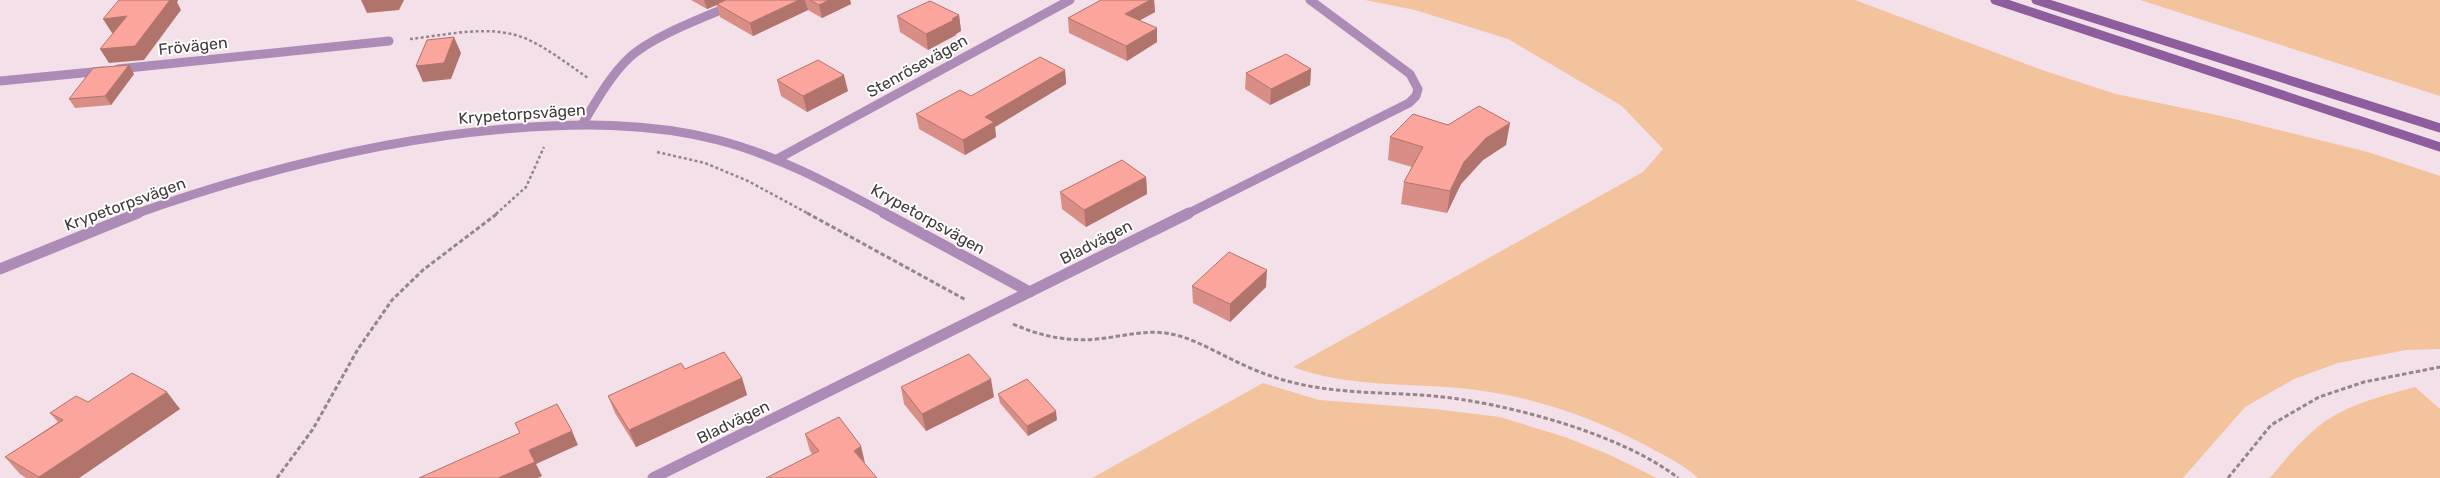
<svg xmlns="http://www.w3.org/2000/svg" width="2440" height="478" font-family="Rubik,sans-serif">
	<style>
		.green { fill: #f2c39c }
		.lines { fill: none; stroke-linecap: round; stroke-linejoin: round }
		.path-far1 { stroke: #93868c; stroke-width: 2.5; stroke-dasharray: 3 2.5; stroke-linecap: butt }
		.path { stroke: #93868c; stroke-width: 3; stroke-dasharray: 4.5 2.5; stroke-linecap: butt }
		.minor-far1 { stroke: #ac8bb7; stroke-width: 9 }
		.minor { stroke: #ac8bb7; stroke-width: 11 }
		.secondary { stroke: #8e5d9e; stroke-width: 9 }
		.wall { fill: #d88e86 }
		.shaded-wall { fill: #b0746d }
		.building { fill: #fba59c; stroke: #b0746d }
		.labels { text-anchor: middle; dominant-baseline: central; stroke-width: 4; stroke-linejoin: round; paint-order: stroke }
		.street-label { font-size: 16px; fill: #423b3e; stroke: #fff }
	</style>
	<rect width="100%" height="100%" fill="#f4e0e8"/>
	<g class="green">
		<path d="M1365,0H1855L2045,71L2116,94L2226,117L2368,152L2440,176V349L2406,350L2338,363L2294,379L2245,407L2183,478H1698C1683,464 1665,456 1647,446C1588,415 1525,394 1459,388C1403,383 1347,387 1293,367L1643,172L1663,149L1622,106L1508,39L1415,10Z"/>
		<path d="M2140,0H2440V96Z"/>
		<path d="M1263,383L1319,400L1434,409L1500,417L1565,437L1610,455L1657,478H1092Z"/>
		<path d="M2415,387L2440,409V478H2270C2290,454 2312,426 2341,412C2364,400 2390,394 2415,387Z"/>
	</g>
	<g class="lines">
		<g class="path-far1">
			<path d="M410,39C448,35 493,23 529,40C550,50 569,65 588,78"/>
			<path d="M657,152L705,163L748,181L809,214"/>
			<path d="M496,214L526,187L544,147"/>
		</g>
		<g class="path">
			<path d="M807,213L966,300"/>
			<path d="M1013,324C1040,336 1068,342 1097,339C1120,337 1142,330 1165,333C1189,336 1210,349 1231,359C1251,369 1273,378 1295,383C1340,394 1387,392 1433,396C1503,402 1623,434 1678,478"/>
			<path d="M277,478L313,429L358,349L392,300L423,270L498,213"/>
			<path d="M2228,478L2271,425L2319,397L2364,382L2440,367"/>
		</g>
		<g class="minor-far1">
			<path d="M118,69L389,41"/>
			<path d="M0,81L103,71"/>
			<path d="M583,123C597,100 610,76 629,58C653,35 713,14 745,0"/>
			<path d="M779,158L1070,0"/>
			<path d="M135,214C254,172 378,140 504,129C577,123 648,122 718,140C779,156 832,185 886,214"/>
			<path d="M1187,214L1409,103L1416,96L1418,89L1410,74L1310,0"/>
		</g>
		<g class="minor">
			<path d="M884,213L1030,292"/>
			<path d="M0,269L138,213"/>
			<path d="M653,478L1189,213"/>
		</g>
		<g class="secondary">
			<path d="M1995,0L2440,147"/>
			<path d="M2036,0L2440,128"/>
		</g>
	</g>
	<g class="wall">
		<path d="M691,0H850L851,4L822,18L808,10L753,36L720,17L717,5L707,9Z"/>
		<path d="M1101,0H1154L1155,12L1140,20L1157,42L1127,61L1069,33L1068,18Z"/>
		<path d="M959,15L961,31L956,34V35L928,50L900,32L897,16Z"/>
		<path d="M1311,69L1310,85L1270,105L1245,89L1246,73Z"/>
		<path d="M1065,70L1066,84L995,127L996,137L965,155L919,129L916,114L971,96Z"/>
		<path d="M134,74L111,105L75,108L69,99Z"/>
		<path d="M777,80L848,91L807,112L781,96Z"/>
		<path d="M1390,137L1506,145L1483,160L1461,184L1447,213L1401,204L1404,182L1412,167L1388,160Z"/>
		<path d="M1146,177L1147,194L1086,227L1062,209L1060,192Z"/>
		<path d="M1192,286L1266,287L1230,322L1193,303Z"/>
		<path d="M685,369L742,378L747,395L636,447L615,413L608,396Z"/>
		<path d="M901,387L994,397L926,431L904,404Z"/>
		<path d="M998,394L1057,420L1028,436L1000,403Z"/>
		<path d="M88,402L180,409L79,478H26L20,474L5,457L58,422L50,413Z"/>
		<path d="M805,434L865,463L812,454L810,451Z"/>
	</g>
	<g class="shaded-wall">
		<path d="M165,0H178V1L177,2L181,10L144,60L109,63L100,49Z"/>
		<path d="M361,0H404L399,10L367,13Z"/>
		<path d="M704,0H729L707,9Z"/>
		<path d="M799,0H805L808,10L753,36L750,23Z"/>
		<path d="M829,0H850L851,4L822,18L819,5Z"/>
		<path d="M1150,0H1154L1155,12L1126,28L1125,14Z"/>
		<path d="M959,15L961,31L956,34V35L928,50L926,34Z"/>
		<path d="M127,16L135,30L112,33L103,19Z"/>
		<path d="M1157,28V42L1127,61L1126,46Z"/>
		<path d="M454,37L461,53L451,79L423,82L416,66Z"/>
		<path d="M129,65L134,74L111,105L105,96Z"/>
		<path d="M1311,69L1310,85L1270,105L1271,89Z"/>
		<path d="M1065,70L1066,84L995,127L996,137L965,155L963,140L985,117Z"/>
		<path d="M844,75L848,91L807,112L803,96Z"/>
		<path d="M1510,123L1506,145L1483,160L1461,184L1447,213L1450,191L1464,162L1486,138Z"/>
		<path d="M1146,177L1147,194L1086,227L1084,210Z"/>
		<path d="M1267,270L1266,287L1230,322V304Z"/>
		<path d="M742,378L747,395L636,447L629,430Z"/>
		<path d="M991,379L994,397L926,431L922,414Z"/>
		<path d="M167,392L180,409L79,478H40L39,477Z"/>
		<path d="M1056,411L1057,420L1028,436L1027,426Z"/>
		<path d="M572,431L578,445L536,464L542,476L538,478H498L529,450Z"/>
		<path d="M861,446L865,463L854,451Z"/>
	</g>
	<g class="building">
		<path d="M119,0H170L135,46L100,49L127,16L103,19Z"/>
		<path d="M726,0H799L750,23L717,4Z"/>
		<path d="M810,0H829L819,5Z"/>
		<path d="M1101,0H1150L1125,14L1157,28L1126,46L1068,18Z"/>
		<path d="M930,1L959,15L952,19L954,20L926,34L897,16Z"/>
		<path d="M454,37L444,63L416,66L427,40Z"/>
		<path d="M1286,54L1311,69L1271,89L1246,73Z"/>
		<path d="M1040,57L1065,70L985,117L994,122L963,140L916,114L960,90L971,96Z"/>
		<path d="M818,60L844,75L803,96L777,80Z"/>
		<path d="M129,65L105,96L69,99L93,68Z"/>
		<path d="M1479,106L1510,123L1486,138L1464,162L1450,191L1404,182L1423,147L1390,137L1413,114L1448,125Z"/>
		<path d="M1122,160L1146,177L1084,210L1060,192Z"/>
		<path d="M1229,252L1267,270L1230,304L1192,286Z"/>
		<path d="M724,352L742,378L629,430L608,396L681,363L685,369Z"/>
		<path d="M969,354L991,379L922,414L901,387Z"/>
		<path d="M132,373L167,392L39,477L5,457L63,420L50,413L76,396L88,402Z"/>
		<path d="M1027,379L1056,411L1027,426L998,394Z"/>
		<path d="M557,404L572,431L529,450L535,462L498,478H419L520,433L515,423Z"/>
		<path d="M839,417L861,446L854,451L877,478H766L819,451L805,434Z"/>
	</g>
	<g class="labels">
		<g class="street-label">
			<text transform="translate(193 46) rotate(-6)">Frövägen</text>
			<text transform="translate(917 66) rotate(-29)">Stenrösevägen</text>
			<text transform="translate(522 114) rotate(-4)">Krypetorpsvägen</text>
			<text transform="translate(125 204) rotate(-20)">Krypetorpsvägen</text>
			<text transform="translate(928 219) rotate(29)">Krypetorpsvägen</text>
			<text transform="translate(1096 242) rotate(-27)">Bladvägen</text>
			<text transform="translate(733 422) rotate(-26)">Bladvägen</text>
		</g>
	</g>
</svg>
